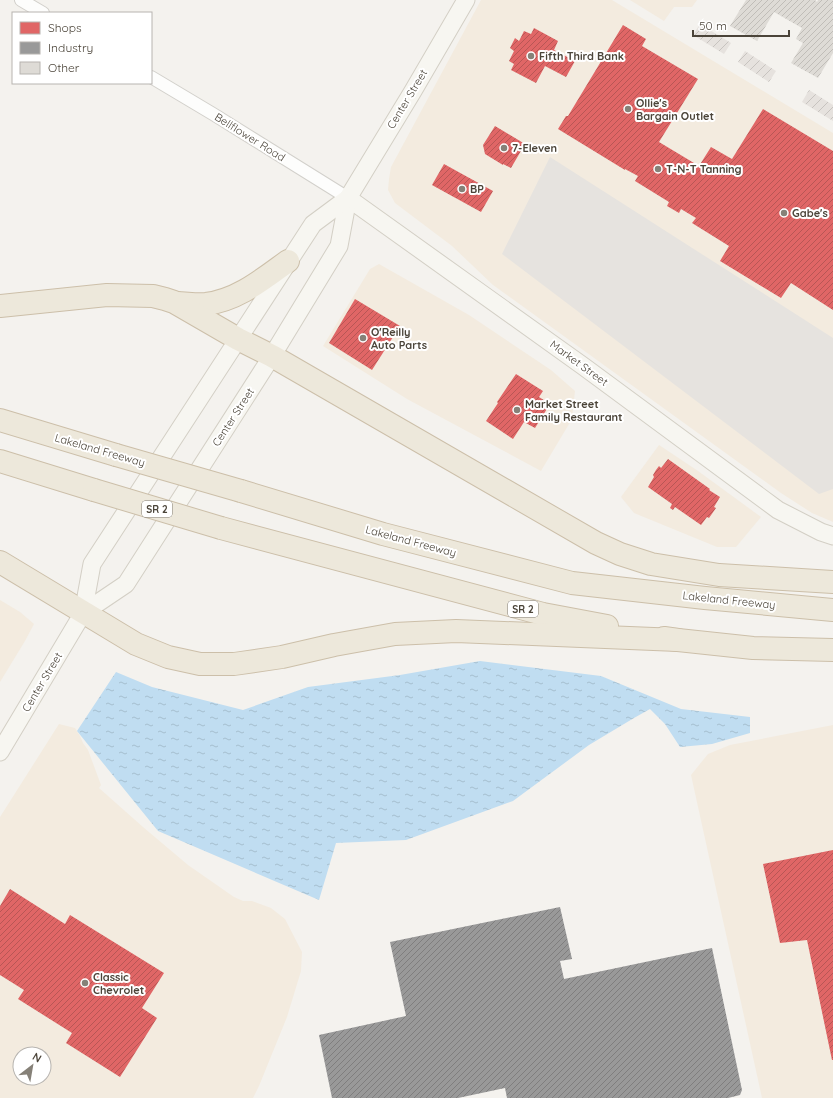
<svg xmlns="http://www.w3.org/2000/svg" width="833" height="1098" font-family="Quicksand,sans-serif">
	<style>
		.commercial { fill: #f3ebdf; fill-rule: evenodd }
		.industrial { fill: url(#industrial-furrows) }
		.parking { fill: #e6e3df }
		.water { fill: url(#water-ripples) }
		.shops { fill: url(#shops-hatch) }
		.industry { fill: url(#industry-hatch) }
		.building { fill: url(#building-hatch) }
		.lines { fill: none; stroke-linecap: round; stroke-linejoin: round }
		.street-casing { stroke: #d2d0cb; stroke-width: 14 }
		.secondary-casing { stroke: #d3cfc5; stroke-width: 19 }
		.highway-casing { stroke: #ccbfa9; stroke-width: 24 }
		.street { stroke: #fdfdfc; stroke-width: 12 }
		.secondary { stroke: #f7f6f1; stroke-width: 17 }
		.highway { stroke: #ede8db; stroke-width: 22 }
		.highway-bridge-casing { stroke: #ccbfa9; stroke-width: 24; stroke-linecap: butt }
		.highway-bridge { stroke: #ede8db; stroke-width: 22 }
		.poi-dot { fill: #868178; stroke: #fff; stroke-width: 1.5 }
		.labels { text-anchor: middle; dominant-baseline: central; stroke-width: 4; stroke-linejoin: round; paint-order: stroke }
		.shield { fill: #fff; stroke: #817c74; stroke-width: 1 }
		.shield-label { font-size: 10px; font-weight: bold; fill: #4b4439 }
		.poi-label { font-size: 11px; font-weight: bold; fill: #4b4439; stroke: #fff; text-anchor: start }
		.street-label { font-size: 11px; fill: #4b4439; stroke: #fff }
	</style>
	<defs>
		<pattern id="industrial-furrows" width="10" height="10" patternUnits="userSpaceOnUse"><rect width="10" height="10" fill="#e6e2de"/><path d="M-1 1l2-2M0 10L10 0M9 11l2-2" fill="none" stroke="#c7c3bf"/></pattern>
		<pattern id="water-ripples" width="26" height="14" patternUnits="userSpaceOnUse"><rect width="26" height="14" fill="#c0ddf1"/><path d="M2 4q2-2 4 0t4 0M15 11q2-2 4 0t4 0" fill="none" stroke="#a6bfcf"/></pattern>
		<pattern id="shops-hatch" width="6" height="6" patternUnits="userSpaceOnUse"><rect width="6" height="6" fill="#e06666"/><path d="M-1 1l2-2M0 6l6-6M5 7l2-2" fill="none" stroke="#b85655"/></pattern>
		<pattern id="industry-hatch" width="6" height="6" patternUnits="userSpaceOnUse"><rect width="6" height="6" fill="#999"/><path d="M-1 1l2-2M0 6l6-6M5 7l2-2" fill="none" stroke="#7f7e7e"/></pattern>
		<pattern id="building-hatch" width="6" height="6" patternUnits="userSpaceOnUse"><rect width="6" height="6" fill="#dedbd6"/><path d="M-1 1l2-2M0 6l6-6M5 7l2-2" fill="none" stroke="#c0bdb8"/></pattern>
	</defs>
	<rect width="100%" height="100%" fill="#f4f2ee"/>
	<g class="commercial">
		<path d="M481,0H612L833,133V522L812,513L781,493L493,285L452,246L395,203L388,190L389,179L391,167Z"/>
		<path d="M630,0H697L692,7H674L664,21Z"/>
		<path d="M379,264L469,315L551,370L575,391L572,419L541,471L407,399L323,346L370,269Z"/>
		<path d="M659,445L698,471L761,517L736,547H717L634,513L621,497Z"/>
		<path d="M0,600L20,612L34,624L25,641L0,682Z"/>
		<path d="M59,724L75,728L80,736L83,743L88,750L101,785L99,788L143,827L188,865L234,897L243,901H252L271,908L285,919L302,952L301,971L287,1017L259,1086L253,1098H0V817ZM20,1054H44V1078H20Z"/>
		<path d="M833,725V1098H762L691,775L708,754L730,745Z"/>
	</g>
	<g class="industrial">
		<path d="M700,24L731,43L724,54L693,35Z"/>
		<path d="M745,51L776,71L769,82L738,62Z"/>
		<path d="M809,90L833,105V121L802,102Z"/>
	</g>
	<path class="parking" d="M550,157L833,338V489L819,494L502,254Z"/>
	<path class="water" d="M480,661L601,676L681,709L750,717V733L712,744L680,747L665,724L650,709L634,718L589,745L513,801L406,840L336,843L319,900L158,831L77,731L116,672L152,687L243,710L308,687L400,675Z"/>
	<g class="shops">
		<path d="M623,25L646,39L642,46L698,79L659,142L699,166L711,147L732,159L763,109L833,151V310L791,283L781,298L720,261L729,246L692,223L696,218L681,209L679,213L667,206L669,202L635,181L638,176L625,169V170L558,129L566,116H568Z"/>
		<path d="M534,28L558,41L554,50L575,61L566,77L545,66L536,83L511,70L514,64L509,61L514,51L510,48L515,38L519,41L524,31L531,34Z"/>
		<path d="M495,126L525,144L511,168L503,164V165L485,154L483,145Z"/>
		<path d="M444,164L493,191L481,212L432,185Z"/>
		<path d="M355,299L400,326L372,370L329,343Z"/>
		<path d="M516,374L543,391L539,397L550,404L535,428L524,422L513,439L486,421L498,403L497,402Z"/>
		<path d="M668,459L710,489L709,490L720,497L714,507L716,508L709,518L707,517L701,525L675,507L673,510L670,508L672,504L648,487L654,477L653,475L656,470L659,466L661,468Z"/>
		<path d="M833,850V1060H832L807,940L780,943L763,864Z"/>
		<path d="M10,889L65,924L70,915L164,973L142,1008L157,1018L120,1077L66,1043L72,1033L18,999L24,990L0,975V906Z"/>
	</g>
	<path class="industry" d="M560,907L572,959L560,961L564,979L712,948L742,1090L740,1095L728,1098H507L505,1088L458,1098H332L319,1035L406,1016L390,942Z"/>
	<path class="building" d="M746,0H815L817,2L818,0H833V53L818,78L791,63L803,43L796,39L802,28L774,12L757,41L730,26Z"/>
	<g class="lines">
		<defs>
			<g id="street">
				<path d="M21,0L43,13"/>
				<path d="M151,77L213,114L348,198"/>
			</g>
			<g id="secondary">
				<path d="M348,198L583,366L778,510L821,532L833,536"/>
				<path d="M83,613L126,584L272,356L339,246L348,198L413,91L466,0"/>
				<path d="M0,752L83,613L92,564L313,224L348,198"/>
			</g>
			<g id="highway">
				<path d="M177,303C186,303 196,305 206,304C238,300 263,279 288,261"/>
				<path d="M0,306L107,295L153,296L165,299L174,302L238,339L272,356L596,543L620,554L651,564L719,575L833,582"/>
				<path d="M0,420L116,455"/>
				<path d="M0,461L94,490"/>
				<path d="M241,491L383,534L572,583L705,598L833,610"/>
				<path d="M221,528L543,614L607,626"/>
				<path d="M0,562L136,644L168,657L200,664H234L282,657L334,645L395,634L456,631L678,640"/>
				<path d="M664,638L678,640L753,648L833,650"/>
			</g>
		</defs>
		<use href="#street" class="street-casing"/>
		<use href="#secondary" class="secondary-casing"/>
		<use href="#highway" class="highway-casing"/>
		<use href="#street" class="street"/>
		<use href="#secondary" class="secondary"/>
		<use href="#highway" class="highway"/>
		<defs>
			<g id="highway-bridge">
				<path d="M116,455L241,491"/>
				<path d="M94,490L221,528"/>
			</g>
		</defs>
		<use href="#highway-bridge" class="highway-bridge-casing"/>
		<use href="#highway-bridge" class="highway-bridge"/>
	</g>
	<g class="poi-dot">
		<circle cx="531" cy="56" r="4"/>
		<circle cx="628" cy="109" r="4"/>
		<circle cx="504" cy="148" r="4"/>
		<circle cx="658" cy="169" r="4"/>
		<circle cx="462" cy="189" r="4"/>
		<circle cx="784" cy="213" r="4"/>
		<circle cx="363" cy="338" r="4"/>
		<circle cx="517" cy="410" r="4"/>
		<circle cx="85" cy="983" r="4"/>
	</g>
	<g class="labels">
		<g class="shield">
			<rect x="142" y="501" width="30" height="16" rx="3"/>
			<rect x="508" y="601" width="30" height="16" rx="3"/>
		</g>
		<g class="shield-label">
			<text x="157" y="509">SR 2</text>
			<text x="523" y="609">SR 2</text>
		</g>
		<g class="poi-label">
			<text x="539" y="56">Fifth Third Bank</text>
			<text x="636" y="103">Ollie's<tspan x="636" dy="13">Bargain Outlet</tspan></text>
			<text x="512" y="148">7-Eleven</text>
			<text x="666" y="169">T-N-T Tanning</text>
			<text x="470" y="189">BP</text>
			<text x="792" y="213">Gabe's</text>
			<text x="371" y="332">O'Reilly<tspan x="371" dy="13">Auto Parts</tspan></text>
			<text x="525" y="404">Market Street<tspan x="525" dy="13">Family Restaurant</tspan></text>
			<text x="93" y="977">Classic<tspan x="93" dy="13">Chevrolet</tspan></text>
		</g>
		<g class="street-label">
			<text transform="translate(407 99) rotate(-59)">Center Street</text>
			<text transform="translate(250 137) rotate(32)">Bellflower Road</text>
			<text transform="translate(579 363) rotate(36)">Market Street</text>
			<text transform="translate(233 417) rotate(-57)">Center Street</text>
			<text transform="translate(100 450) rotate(16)">Lakeland Freeway</text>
			<text transform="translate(411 541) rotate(15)">Lakeland Freeway</text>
			<text transform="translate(729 600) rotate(6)">Lakeland Freeway</text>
			<text transform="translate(42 682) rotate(-59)">Center Street</text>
		</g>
	</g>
	<rect x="12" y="12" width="140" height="72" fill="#ffffff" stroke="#b7b4b0"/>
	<rect x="20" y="22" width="20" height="12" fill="#e06666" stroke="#b7b4b0"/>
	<text x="48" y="32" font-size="12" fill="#4b4439">Shops</text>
	<rect x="20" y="42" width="20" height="12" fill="#999999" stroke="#b7b4b0"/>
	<text x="48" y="52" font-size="12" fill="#4b4439">Industry</text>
	<rect x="20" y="62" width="20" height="12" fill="#dedbd6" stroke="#b7b4b0"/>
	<text x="48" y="72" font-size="12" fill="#4b4439">Other</text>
	<g transform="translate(32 1066) rotate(31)"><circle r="19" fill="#ffffff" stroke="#b7b4b0"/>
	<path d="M0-3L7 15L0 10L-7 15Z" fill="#868178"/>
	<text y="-6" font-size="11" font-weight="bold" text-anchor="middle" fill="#4b4439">N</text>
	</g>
	<path d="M693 30v6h96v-6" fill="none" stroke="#4b4439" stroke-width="2"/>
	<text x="699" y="30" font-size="12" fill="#4b4439" stroke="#ffffff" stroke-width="3" paint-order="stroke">50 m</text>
</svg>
